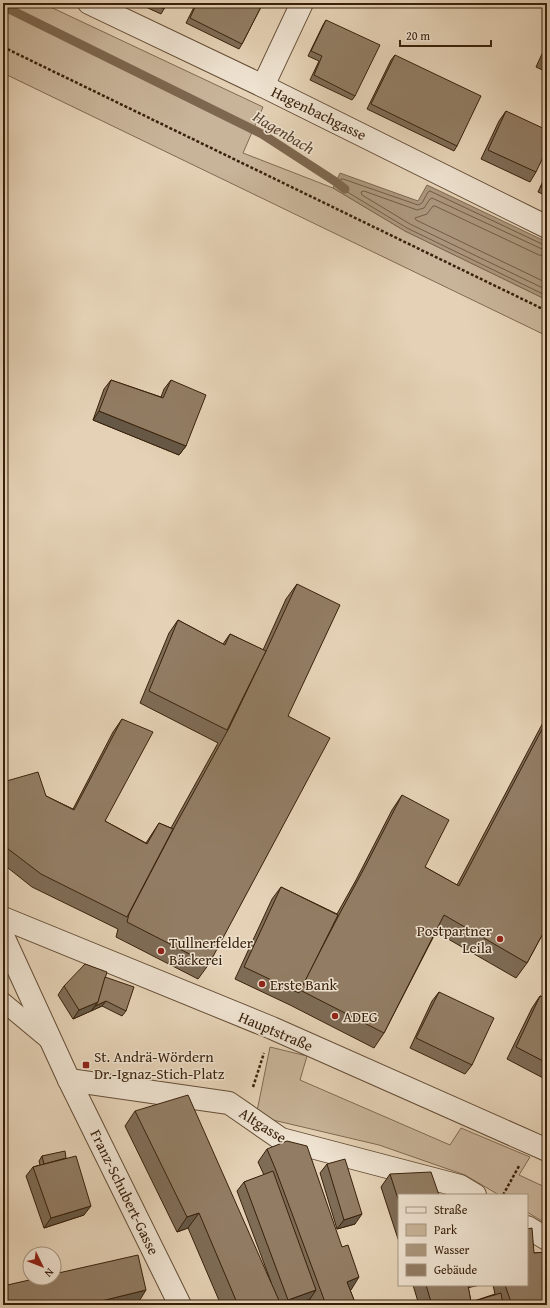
<svg xmlns="http://www.w3.org/2000/svg" width="550" height="1308" font-family="'Gentium Book Plus',serif">
	<style>
		.green { fill: #c8b499; stroke: #806a52 }
		.water { fill: #ab967c; stroke: #7d674f }
		.lines { fill: none; stroke-linecap: round; stroke-linejoin: round }
		.shore { stroke: #725c44; stroke-width: 1 }
		.stream { stroke: #7d674f; stroke-width: 9 }
		.lane-casing { stroke: #644d36; stroke-width: 20 }
		.street-casing { stroke: #644d36; stroke-width: 24 }
		.path { stroke: #39210b; stroke-width: 2.5; stroke-dasharray: 3 2; stroke-linecap: butt }
		.lane { stroke: #eee2d0; stroke-width: 18 }
		.street { stroke: #eee2d0; stroke-width: 22 }
		.wall { fill: #7e6c56; stroke: #39210b }
		.shaded-wall { fill: #665846; stroke: #39210b }
		.building { fill: #927d64; stroke: #39210b }
		.poi-dot { fill: #8f2418; stroke: #eee2d0; stroke-width: 1.5 }
		.labels { text-anchor: middle; dominant-baseline: central; stroke-width: 3; stroke-linejoin: round; paint-order: stroke }
		.street-label { font-size: 15px; fill: #39210b; stroke: #eee2d0 }
		.poi-label { font-size: 15px; fill: #39210b; stroke: #eee2d0; text-anchor: start }
		.water-label { font-size: 16px; font-style: italic; fill: #5b442d; stroke: #eee2d0 }
	</style>
	<rect width="100%" height="100%" fill="#e5d2b6"/>
	<filter id="stains"><feTurbulence type="fractalNoise" baseFrequency=".005" numOctaves="4"/><feColorMatrix values="0 0 0 0 .2 0 0 0 0 .09 0 0 0 0 .02 0 0 0 .5 -.17"/></filter>
	<radialGradient id="worn" r=".72"><stop offset=".6" stop-color="#630" stop-opacity="0"/><stop offset="1" stop-color="#630" stop-opacity=".3"/></radialGradient>
	<g class="green">
		<path d="M3,3H42L263,107L243,153L333,188L405,231L547,300V336L3,73Z"/>
		<path d="M270,1047L307,1056L300,1080L450,1145L461,1128L530,1157L519,1175L547,1188V1224L527,1212V1195H499L465,1175L379,1145L256,1116Z"/>
	</g>
	<path class="water" d="M340,173L418,201L427,185L547,242V300L405,231L333,188Z"/>
	<g class="lines">
		<g class="shore">
			<path d="M547,245H544L430,191L428,192L422,203L418,205L343,179H341L339,185V187L407,228L547,296"/>
			<path d="M547,250L542,249L432,198L430,199L424,208L417,210L364,191L361,192L362,195L410,224L547,290"/>
			<path d="M547,256L539,255L435,206H433L427,214L415,218L416,220L547,283"/>
		</g>
		<path class="stream" d="M3,6L262,134L336,182L345,189"/>
		<defs>
			<path id="lane" d="M3,1002L50,1041"/>
			<g id="street">
				<path d="M89,3L263,86L547,227"/>
				<path d="M263,86L302,3"/>
				<path d="M3,918L272,1028L547,1150"/>
				<path d="M3,936L69,1080L180,1305"/>
				<path d="M69,1080L229,1103L281,1139L460,1186L475,1195"/>
				<path d="M527,1227L547,1239"/>
			</g>
		</defs>
		<use href="#lane" class="lane-casing"/>
		<use href="#street" class="street-casing"/>
		<g class="path">
			<path d="M3,47L547,311"/>
			<path d="M253,1087L264,1053"/>
			<path d="M503,1195L519,1166"/>
		</g>
		<use href="#lane" class="lane"/>
		<use href="#street" class="street"/>
	</g>
	<g class="wall">
		<path d="M137,3H167L164,9L161,14Z"/>
		<path d="M196,3H263L242,44L239,49L186,23Z"/>
		<path d="M326,20L355,96L352,100L310,80L319,61L308,56L323,25Z"/>
		<path d="M547,43V72L536,67Z"/>
		<path d="M395,55L457,146L454,151L367,109L391,60Z"/>
		<path d="M506,111L536,172L530,182L481,159L499,121Z"/>
		<path d="M547,172V196L538,192Z"/>
		<path d="M111,380L161,397L164,389L171,380L186,446L179,455L93,420L104,389Z"/>
		<path d="M297,584L288,716L209,964L198,979L116,937L118,929L32,887L3,864V782L46,796L73,809L113,732L122,719L105,821L146,843L159,823L171,828L218,743L140,703L169,633L178,620L223,644L230,634L263,650L286,599Z"/>
		<path d="M547,715V926L527,963L516,978L436,932L384,1033L374,1048L290,1005L235,979L272,899L281,887L337,914L356,880L392,810L402,795L425,867L457,885Z"/>
		<path d="M105,977L126,1011L122,1016L102,1006L73,1019L58,995L64,986Z"/>
		<path d="M439,992L472,1065L465,1074L410,1048L432,1001Z"/>
		<path d="M540,996L547,998V1080L507,1059L532,1008Z"/>
		<path d="M135,1111L271,1282L237,1191L244,1182L264,1175L258,1162L267,1149L351,1290H350L356,1305H312L310,1299L294,1305H221L188,1228L177,1232L125,1126Z"/>
		<path d="M42,1156L66,1158L84,1215L44,1228L26,1176L33,1167L40,1165L39,1161Z"/>
		<path d="M327,1164L355,1224L337,1229L320,1173Z"/>
		<path d="M390,1174L399,1195V1242L381,1187Z"/>
		<path d="M547,1252V1301H546L547,1305H419L413,1285H480L468,1287L471,1302L495,1294L493,1285H527L534,1253Z"/>
	</g>
	<g class="shaded-wall">
		<path d="M99,411L186,446L179,455L93,420Z"/>
		<path d="M106,1001L102,1006L91,1011L95,1006Z"/>
		<path d="M98,1002L91,1011L73,1019L79,1010Z"/>
		<path d="M3,1117H7L3,1122Z"/>
		<path d="M91,1206L84,1215L44,1228L51,1218Z"/>
		<path d="M199,1213L188,1228L177,1232L187,1217Z"/>
		<path d="M362,1214L355,1224L337,1229L344,1220Z"/>
		<path d="M359,1277L351,1290L338,1294L347,1282Z"/>
		<path d="M461,1285H480L458,1290Z"/>
		<path d="M146,1290L138,1303L129,1305H85Z"/>
		<path d="M316,1290L310,1299L294,1305H284L288,1300Z"/>
		<path d="M547,1290V1301L534,1304L543,1291Z"/>
	</g>
	<g class="building">
		<path d="M152,3H167L164,9Z"/>
		<path d="M197,3H263L242,44L190,18Z"/>
		<path d="M326,20L380,45L355,96L314,75L322,56L311,51Z"/>
		<path d="M547,48V60L542,58Z"/>
		<path d="M395,55L481,96L457,146L371,104Z"/>
		<path d="M506,111L547,130V149L536,172L488,150Z"/>
		<path d="M547,174V190L541,187Z"/>
		<path d="M111,380L163,398L171,380L206,395L186,446L99,411Z"/>
		<path d="M297,584L340,605L288,716L330,738L209,964L127,922L129,914L175,826L229,728L267,649Z"/>
		<path d="M178,620L225,645L230,634L266,651L227,730L149,691Z"/>
		<path d="M122,719L153,732L105,821L147,844L159,823L173,829L127,917L41,874L3,845V782L38,772L46,796L74,810Z"/>
		<path d="M547,720V926L527,963L444,915L384,1033L300,990L340,913L366,865L402,795L449,820L425,867L459,886Z"/>
		<path d="M281,887L338,915L299,993L244,967Z"/>
		<path d="M85,964L107,972L98,1002L79,1010L64,986Z"/>
		<path d="M105,977L134,987L126,1011L106,1001L95,1006L98,1002Z"/>
		<path d="M439,992L494,1018L472,1065L416,1038Z"/>
		<path d="M540,996L547,998V1063L516,1047Z"/>
		<path d="M3,1083H4L7,1117H3Z"/>
		<path d="M188,1095L281,1305H238L199,1213L187,1217L135,1111Z"/>
		<path d="M287,1141L307,1146L342,1247L348,1245L359,1277L347,1282L356,1305H326L319,1286L275,1168L267,1149Z"/>
		<path d="M65,1151L66,1158L44,1164L42,1156Z"/>
		<path d="M76,1156L91,1206L51,1218L33,1167Z"/>
		<path d="M345,1159L362,1214L344,1220L327,1164Z"/>
		<path d="M273,1171L316,1290L288,1300L244,1182Z"/>
		<path d="M431,1172L439,1195H399V1202L390,1174Z"/>
		<path d="M532,1228L534,1253L547,1252V1290L543,1291L547,1305H512L505,1285H527V1229Z"/>
		<path d="M138,1255L146,1290L85,1305H3V1286L38,1278H54V1274Z"/>
		<path d="M426,1285H468L471,1302L501,1293L503,1305H432Z"/>
	</g>
	<g class="poi-dot">
		<circle cx="500" cy="939" r="4"/>
		<circle cx="161" cy="951" r="4"/>
		<circle cx="262" cy="984" r="4"/>
		<circle cx="335" cy="1016" r="4"/>
		<rect x="82" y="1061" width="8" height="8" rx="2"/>
	</g>
	<g class="labels">
		<g class="street-label">
			<text transform="translate(319 113) rotate(26)">Hagenbachgasse</text>
			<text transform="translate(276 1031) rotate(23)">Hauptstraße</text>
			<text transform="translate(263 1125) rotate(32)">Altgasse</text>
			<text transform="translate(125 1192) rotate(64)">Franz-Schubert-Gasse</text>
		</g>
		<g class="poi-label">
			<text x="492" y="930" text-anchor="end">Postpartner<tspan x="492" dy="17">Leila</tspan></text>
			<text x="169" y="942">Tullnerfelder<tspan x="169" dy="17">Bäckerei</tspan></text>
			<text x="270" y="984">Erste Bank</text>
			<text x="343" y="1016">ADEG</text>
			<text x="94" y="1056">St. Andrä-Wördern<tspan x="94" dy="17">Dr.-Ignaz-Stich-Platz</tspan></text>
		</g>
		<g class="water-label">
			<text transform="translate(284 132) rotate(31)">Hagenbach</text>
		</g>
	</g>
	<rect width="550" height="1308" fill="none" stroke="#e5d2b6" stroke-width="16"/>
	<rect x="4" y="4" width="542" height="1300" fill="none" stroke="#39210b" stroke-width="2"/>
	<rect x="8" y="8" width="534" height="1292" fill="none" stroke="#39210b"/>
	<rect x="398" y="1194" width="130" height="92" fill="#eee2d0" stroke="#a69581"/>
	<rect x="406" y="1207" width="20" height="6" fill="#eee2d0" stroke="#a69581"/>
	<text x="434" y="1214" font-size="12" fill="#39210b">Straße</text>
	<rect x="406" y="1224" width="20" height="12" fill="#c8b499" stroke="#a69581"/>
	<text x="434" y="1234" font-size="12" fill="#39210b">Park</text>
	<rect x="406" y="1244" width="20" height="12" fill="#ab967c" stroke="#a69581"/>
	<text x="434" y="1254" font-size="12" fill="#39210b">Wasser</text>
	<rect x="406" y="1264" width="20" height="12" fill="#927d64" stroke="#a69581"/>
	<text x="434" y="1274" font-size="12" fill="#39210b">Gebäude</text>
	<g transform="translate(42 1266) rotate(133)"><circle r="19" fill="#eee2d0" stroke="#a69581"/>
	<path d="M0-3L7 15L0 10L-7 15Z" fill="#8f2418"/>
	<text y="-6" font-size="11" font-weight="bold" text-anchor="middle" fill="#39210b">N</text>
	</g>
	<path d="M400 40v6h91v-6" fill="none" stroke="#39210b" stroke-width="2"/>
	<text x="406" y="40" font-size="12" fill="#39210b" stroke="#eee2d0" stroke-width="3" paint-order="stroke">20 m</text>
	<rect width="100%" height="100%" filter="url(#stains)"/>
	<rect width="100%" height="100%" fill="url(#worn)"/>
</svg>
